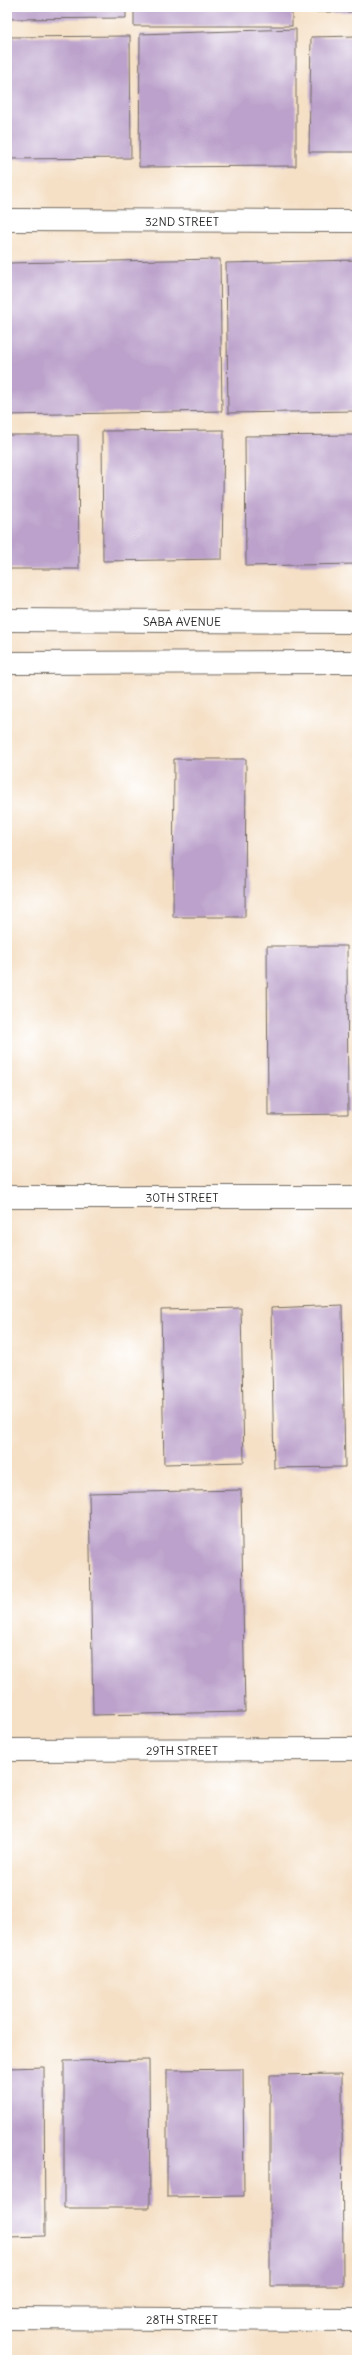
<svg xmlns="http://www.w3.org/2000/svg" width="364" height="2367" font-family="Delius,sans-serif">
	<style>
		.building { fill: #bba1cb }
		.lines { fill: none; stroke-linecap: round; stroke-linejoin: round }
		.minor-casing { stroke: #726a61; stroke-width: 24 }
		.major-casing { stroke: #726a61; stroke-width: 24 }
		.minor { stroke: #fff; stroke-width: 22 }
		.major { stroke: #fff; stroke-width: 22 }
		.labels { text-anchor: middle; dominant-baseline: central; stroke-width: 4; stroke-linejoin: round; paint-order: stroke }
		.street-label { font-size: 12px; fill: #2b2b2b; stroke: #fff }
	</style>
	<rect width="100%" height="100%" fill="#fff"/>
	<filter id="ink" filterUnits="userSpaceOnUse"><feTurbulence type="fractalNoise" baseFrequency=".025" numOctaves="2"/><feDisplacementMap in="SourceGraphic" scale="8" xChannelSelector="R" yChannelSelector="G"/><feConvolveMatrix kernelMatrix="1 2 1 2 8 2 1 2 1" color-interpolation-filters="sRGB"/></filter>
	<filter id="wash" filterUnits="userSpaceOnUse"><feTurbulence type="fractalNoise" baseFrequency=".012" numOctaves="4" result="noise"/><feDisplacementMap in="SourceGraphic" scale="16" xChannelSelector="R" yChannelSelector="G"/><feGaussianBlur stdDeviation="0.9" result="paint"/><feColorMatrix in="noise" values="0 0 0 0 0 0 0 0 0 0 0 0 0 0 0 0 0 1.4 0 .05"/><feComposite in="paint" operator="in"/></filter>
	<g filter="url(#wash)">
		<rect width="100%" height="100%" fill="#f5e0c6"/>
		<g id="blocks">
			<g class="building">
				<path d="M7,7H126V18L7,19Z"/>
				<rect x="134" y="7" width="158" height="19"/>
				<rect x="305" y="7" width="52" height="5"/>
				<path d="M296,29V166L139,167L140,34Z"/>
				<path d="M130,36L131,158L7,159V37Z"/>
				<path d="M357,36V152H309L311,37Z"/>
				<path d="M220,259L222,411L7,415V263Z"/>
				<path d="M357,260V411L228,413L226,263Z"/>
				<path d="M224,430L222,559L103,561L102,431Z"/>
				<path d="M7,435H78L79,569H7Z"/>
				<path d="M357,435V564L246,566L245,436Z"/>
				<path d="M174,759H246L245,917H173Z"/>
				<path d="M267,946H347L348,1114L268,1115Z"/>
				<path d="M342,1305L345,1467L274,1468L271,1308Z"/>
				<path d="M241,1308L244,1462L164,1464L161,1310Z"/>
				<path d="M241,1490L245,1712L93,1715L89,1493Z"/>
				<path d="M149,2060L150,2208H64V2061Z"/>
				<path d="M44,2067L45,2236L7,2237V2068Z"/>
				<path d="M243,2069L244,2196L167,2197V2070Z"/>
				<path d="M342,2074L343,2286H270V2075Z"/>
			</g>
		</g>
	</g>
	<g filter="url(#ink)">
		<use href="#blocks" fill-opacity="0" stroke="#726a61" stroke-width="1"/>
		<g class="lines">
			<defs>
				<g id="minor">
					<path d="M7,220L357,221"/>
					<path d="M7,1197H357"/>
					<path d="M7,1750L357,1749"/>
					<path d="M7,2318L357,2320"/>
				</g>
				<g id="major">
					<path d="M7,620L357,622"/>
					<path d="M7,663L357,662"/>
				</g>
			</defs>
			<use href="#minor" class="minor-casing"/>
			<use href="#major" class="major-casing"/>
			<use href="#minor" class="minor"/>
			<use href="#major" class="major"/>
		</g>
	</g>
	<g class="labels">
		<g class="street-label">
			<text x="182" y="221">32ND STREET</text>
			<text x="182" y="621">SABA AVENUE</text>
			<text x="182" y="1197">30TH STREET</text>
			<text x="182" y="1750">29TH STREET</text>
			<text x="182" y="2319">28TH STREET</text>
		</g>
	</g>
	<rect width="364" height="2367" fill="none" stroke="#fff" stroke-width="24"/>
</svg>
